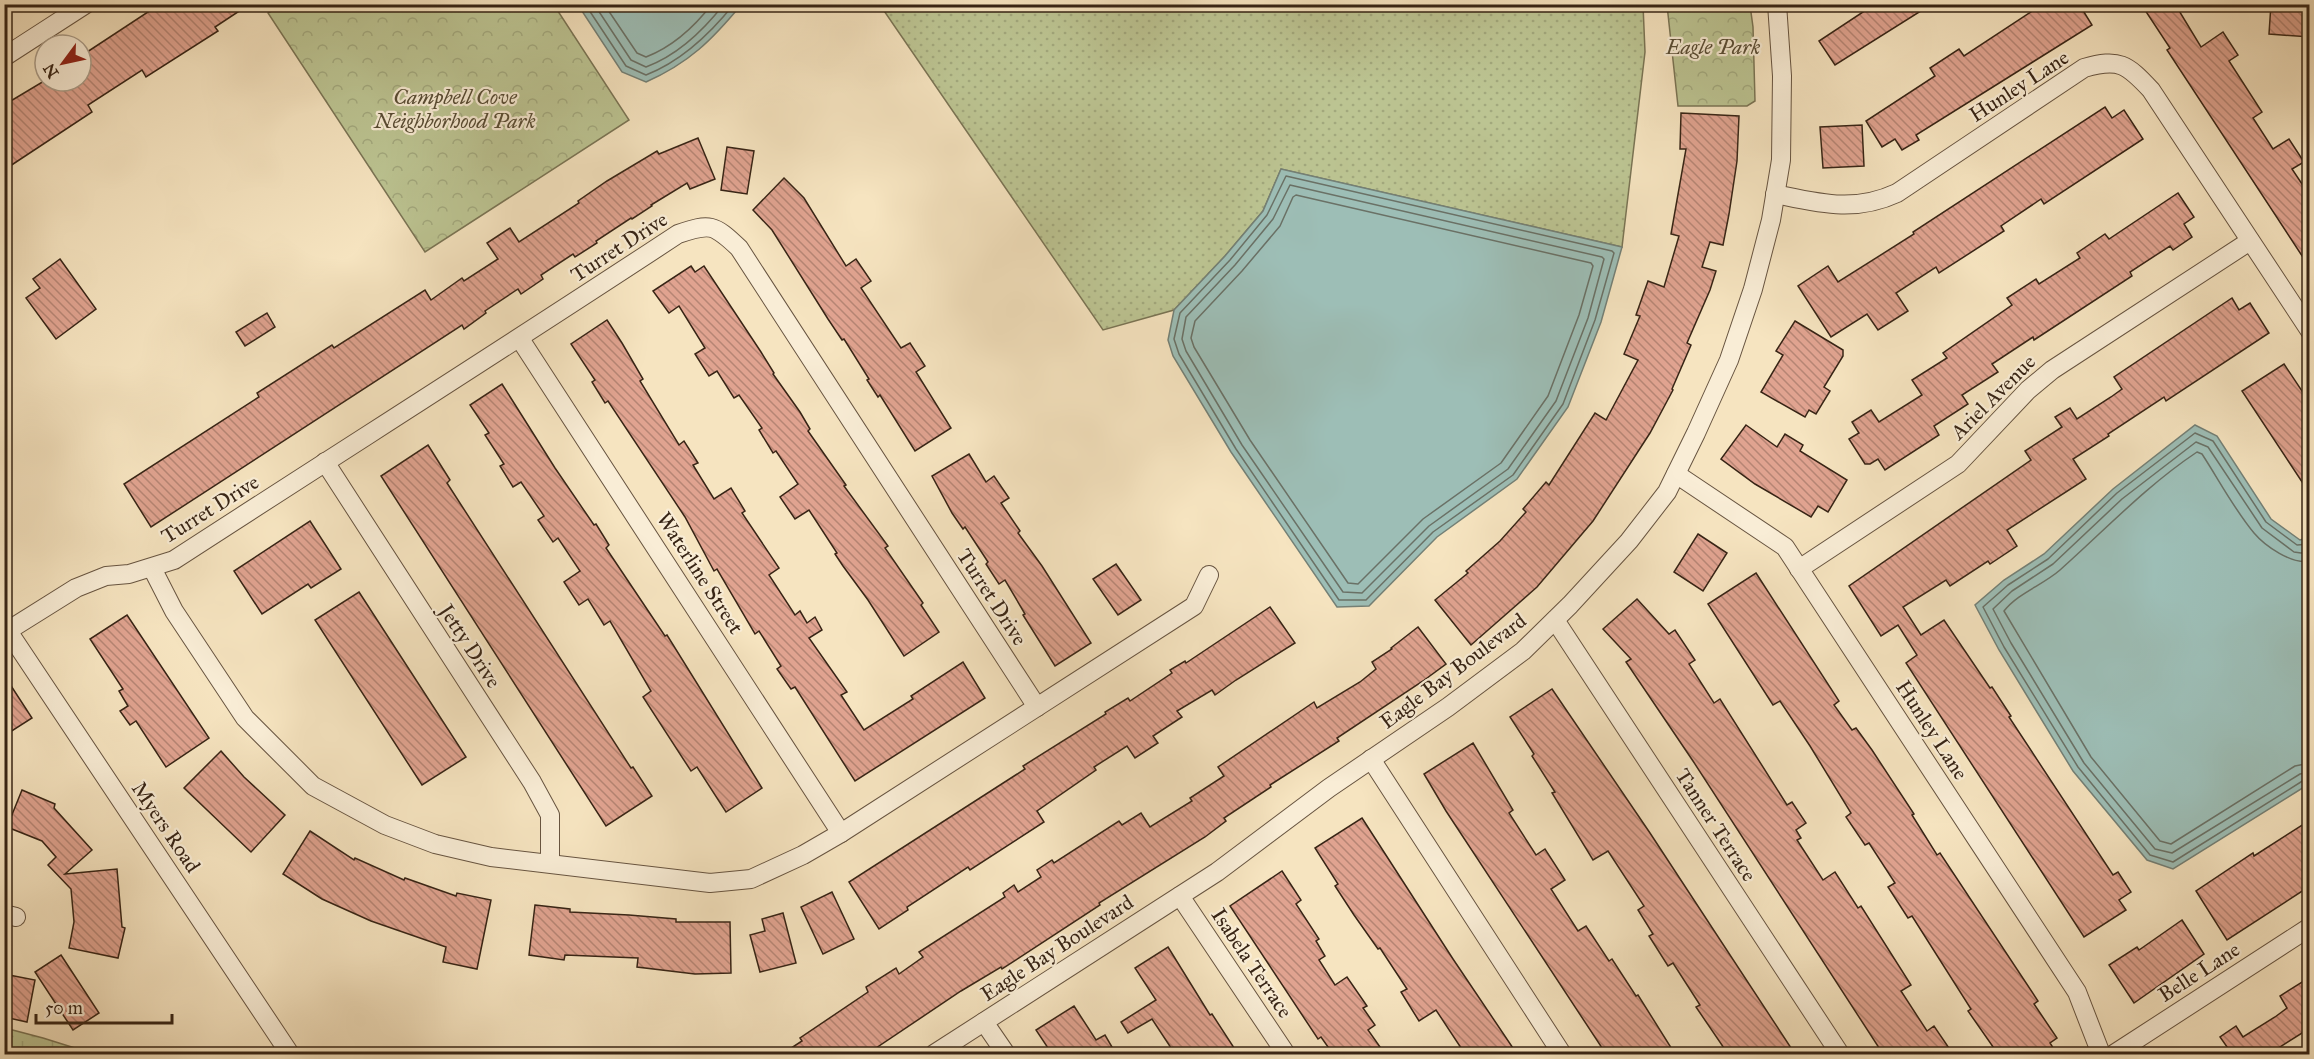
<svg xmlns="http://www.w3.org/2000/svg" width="2314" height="1059" font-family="'IM FELL Great Primer',serif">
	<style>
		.grass { fill: url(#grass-dots); stroke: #7a7454; stroke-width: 1.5 }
		.wetland { fill: url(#wetland-marsh); stroke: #7a7454; stroke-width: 1.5 }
		.park { fill: url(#park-crowns); stroke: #7a7454; stroke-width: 1.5 }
		.water { fill: #9dbeb6; stroke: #748076; stroke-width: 1.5 }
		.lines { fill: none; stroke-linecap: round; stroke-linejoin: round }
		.shore { stroke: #6a7166; stroke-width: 1.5 }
		.building { fill: url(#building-back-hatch); stroke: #372415; stroke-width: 1.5 }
		.minor-casing { stroke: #675440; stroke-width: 20 }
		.minor { stroke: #f9edd6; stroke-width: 18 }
		.labels { text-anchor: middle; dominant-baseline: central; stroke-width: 4.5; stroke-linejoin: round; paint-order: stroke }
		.park-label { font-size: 21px; font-style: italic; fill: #584c34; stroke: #f9edd6 }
		.street-label { font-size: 21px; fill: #372415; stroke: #f9edd6 }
	</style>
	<defs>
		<pattern id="grass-dots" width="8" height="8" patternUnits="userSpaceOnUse" patternTransform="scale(1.5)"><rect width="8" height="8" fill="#bcc492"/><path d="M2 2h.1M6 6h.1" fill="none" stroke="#a2a87d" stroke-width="1.8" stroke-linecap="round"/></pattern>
		<pattern id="wetland-marsh" width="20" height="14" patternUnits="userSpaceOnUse" patternTransform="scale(1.5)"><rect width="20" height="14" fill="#bcc492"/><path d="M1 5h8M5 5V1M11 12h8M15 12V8" fill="none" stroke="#a2a87d"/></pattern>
		<pattern id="park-crowns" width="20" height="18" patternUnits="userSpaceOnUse" patternTransform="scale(1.5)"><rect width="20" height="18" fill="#bcc492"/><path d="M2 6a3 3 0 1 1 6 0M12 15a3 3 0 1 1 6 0" fill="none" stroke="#a2a87d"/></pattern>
		<pattern id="building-back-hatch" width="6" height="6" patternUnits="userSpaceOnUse" patternTransform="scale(1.5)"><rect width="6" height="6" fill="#e0a390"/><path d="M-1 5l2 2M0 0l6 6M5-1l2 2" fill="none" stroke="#b68574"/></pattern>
	</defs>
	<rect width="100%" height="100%" fill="#f6e4c0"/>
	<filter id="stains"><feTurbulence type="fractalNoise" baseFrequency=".00333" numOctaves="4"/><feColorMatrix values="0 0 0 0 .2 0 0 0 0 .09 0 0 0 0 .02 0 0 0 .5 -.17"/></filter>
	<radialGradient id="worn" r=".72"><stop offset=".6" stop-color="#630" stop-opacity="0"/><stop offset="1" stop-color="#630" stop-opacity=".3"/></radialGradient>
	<path class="grass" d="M880,5H1643L1645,52L1622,247L1281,169L1263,211L1225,256L1174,310L1103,330Z"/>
	<path class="wetland" d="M5,1028L43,1038L94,1054H5Z"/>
	<g class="park">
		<path d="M281,5H554L629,120L425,252L268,13Z"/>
		<path d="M1667,5H1750L1753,27L1755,101L1747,106H1678Z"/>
	</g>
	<g class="water">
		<path d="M578,5H741C712,40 689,63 646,82L622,72Z"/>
		<path d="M1281,169L1622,247L1601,322L1568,407L1517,479L1437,537L1369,606L1337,607L1231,452L1173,356L1168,340L1174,310L1225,256L1263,211Z"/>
		<path d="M2195,425L2217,436L2271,519L2300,540L2309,537V784L2173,869L2147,860L2073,771L1999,650L1975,605L2004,580L2044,554L2113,489Z"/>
	</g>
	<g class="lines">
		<g class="shore">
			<path d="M585,4L626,66L646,75C682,61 710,34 734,4"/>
			<path d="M594,4L631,60L646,67C678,55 703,31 724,4"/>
			<path d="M604,4L637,53L646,57C672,47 695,26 712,4"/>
			<path d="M1286,176L1612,251L1614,253L1595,320L1563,404L1513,475L1433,532L1366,600H1339L1236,449L1179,354L1174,339L1180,313L1230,260L1267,215Z"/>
			<path d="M1290,185L1602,257L1604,259L1588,318L1556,401L1508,469L1429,526L1362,593L1343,592L1242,445L1186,351L1182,339L1186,317L1235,265L1273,219Z"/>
			<path d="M1296,195L1591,263L1593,266L1579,315L1548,396L1501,463L1423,519L1358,584L1348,583L1250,440L1194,347L1191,338L1195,321L1242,271L1280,226L1293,197Z"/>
			<path d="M2310,544L2297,545L2266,522L2213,441L2195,433L2117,493L2048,559L2008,585L1983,607L2004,647L2078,767L2150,855L2173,862L2304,780L2310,779"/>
			<path d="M2310,551L2301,553L2294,552L2262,528L2208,447L2196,442L2122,499L2053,564L2012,591L1993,609L2011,643L2084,763L2155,849L2172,853L2300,774L2310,772"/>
			<path d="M2310,561C2292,565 2265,546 2254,533C2234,509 2219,480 2202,454L2197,452C2146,486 2105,530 2060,570C2043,585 2018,593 2004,611L2091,757L2160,841L2171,844L2295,766L2310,763"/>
		</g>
	</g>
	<g class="building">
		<path d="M160,4H250L215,27L218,31L146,77L142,70L88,105L92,112L4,170V105L44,81H81V56Z"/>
		<path d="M1875,4H1932L1835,65L1819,41Z"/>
		<path d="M2043,4H2079L2092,25L1916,135L1919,140L1902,150L1895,139L1882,147L1866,121L1935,76L1930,68L1959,49L1964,56Z"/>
		<path d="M2141,4H2175L2201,47L2223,32L2238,55L2229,61L2262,112L2253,118L2273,149L2289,139L2304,162L2292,169L2310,196V268L2167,50L2170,48Z"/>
		<path d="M2271,4H2310V37L2269,34Z"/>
		<path d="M2105,107L2112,118L2124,110L2143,139L2044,204L2041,199L2001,226L2004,231L1939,273L1936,267L1896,293L1908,311L1878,330L1867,314L1831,337L1798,286L1828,266L1838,282L1914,234L1913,232Z"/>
		<path d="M1681,113L1739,116L1737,161L1729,214L1723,245L1710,242L1702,267L1716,271L1710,290L1687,343L1691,345L1672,389L1673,390L1650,433L1593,521L1537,587L1471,645L1435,600L1468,573L1466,571L1500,541L1526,512L1523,509L1546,482L1549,485L1595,413L1606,420L1638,360L1624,354L1640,316L1636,315L1648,281L1664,287L1679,236L1671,234L1686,149H1680Z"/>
		<path d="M1862,125L1864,166L1823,168L1820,127Z"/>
		<path d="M698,138L715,179L690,189L687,183L651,205L652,206L632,219L631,218L596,241L597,243L575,257L573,254L541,275L543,279L521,294L518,289L485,311L486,313L464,329L462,325L151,527L124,484L259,397L257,393L332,345L334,348L425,290L431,300L462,278L464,281L498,259L487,243L510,228L519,242L579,203L578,201L607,181L657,151L659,154Z"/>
		<path d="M727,147L754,151L747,194L721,190Z"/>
		<path d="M784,178L804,198L846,266L856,259L871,281L861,288L901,348L910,343L925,366L916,372L951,428L915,451L880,395L878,397L867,380L869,379L844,339L842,340L828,319L772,230L753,210Z"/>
		<path d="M2178,193L2194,217L2184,224L2192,237L2173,250L2170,246L2130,272L2132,276L2034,340L2033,337L1992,364L1998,372L1962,395L1968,404L1934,426L1939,435L1885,470L1878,459L1870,464H1865L1849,439L1859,433L1852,422L1871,410L1879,422L1922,395L1912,380L1947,358L1943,353L2012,305L2007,298L2036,279L2039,284L2080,258L2077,253L2105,234L2109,239Z"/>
		<path d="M60,259L96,309L56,339L26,298L40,288L33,279Z"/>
		<path d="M691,266L695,272L704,266L761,352L774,373L773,374L800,412L810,429L808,431L846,485L844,486L888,546L885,548L923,603L921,605L939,632L904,656L868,600L843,566L835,554L837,553L809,510L795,519L780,497L798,484L776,451L773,453L759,430L762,428L739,395L734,398L717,371L709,376L695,354L705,348L679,306L669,313L653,291Z"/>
		<path d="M2232,298L2239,310L2250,303L2269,333L2166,401L2164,397L2108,434L2109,436L2073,459L2086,479L2007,530L2017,546L1990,564L1988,561L1950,586L1946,580L1903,607L1921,635L1944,620L1990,688L1992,687L2011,716L2009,717L2113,875L2118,872L2131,892L2119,900L2126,910L2084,937L1906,663L1917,655L1898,625L1881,636L1849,586L2031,460L2025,451L2062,427L2055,417L2070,408L2077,419L2111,397L2122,389L2114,377Z"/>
		<path d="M267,313L275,327L245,346L236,332Z"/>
		<path d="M607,320L622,343L643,379L640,381L679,445L684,441L698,463L693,465L714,499L731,488L745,511L742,513L779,568L769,575L795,615L800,611L807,623L815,617L822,630L809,638L847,692L841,695L864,730L913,699L911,696L963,662L985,698L855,781L795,687L791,689L777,669L781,666L759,631L755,634L717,569L714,571L685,517L608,401L605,403L592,382L595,380L571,344Z"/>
		<path d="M1795,321L1843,350V356L1824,387L1830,391L1816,414L1809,410L1805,417L1761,392L1783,355L1776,351Z"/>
		<path d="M2284,364L2310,403V494L2242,391Z"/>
		<path d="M502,384L555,468L594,525L596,524L609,545L606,548L665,636L667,635L762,788L726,812L697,767L691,771L643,697L651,691L610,621L604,625L588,599L579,605L564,582L580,571L558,538L553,542L538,520L544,516L521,482L513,487L500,466L504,464L485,435L489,433L470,405Z"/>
		<path d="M1746,425L1777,447L1785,434L1803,445L1800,451L1847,480L1828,512L1818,506L1811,517L1755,484L1721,459Z"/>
		<path d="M428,445L450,480L447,483L631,768L633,767L652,796L606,826L381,476Z"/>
		<path d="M969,454L986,482L994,476L1009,498L1001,503L1020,531L1018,533L1042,566L1091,643L1055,666L1023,615L1025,614L1005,580L999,584L986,564L988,562L965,527L963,529L952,513L932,476Z"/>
		<path d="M310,521L341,569L311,588L308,584L262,614L234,571Z"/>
		<path d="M1698,534L1727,553L1703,591L1674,572Z"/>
		<path d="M1116,564L1141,600L1118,615L1093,579Z"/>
		<path d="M1756,573L1839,701L1834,705L1852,730L1856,728L1872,750L1914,814L1912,815L1937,855L1940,853L2038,1001L2034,1004L2057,1038L2050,1043L2057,1054H1998L1968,1011L1971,1009L1912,916L1908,918L1888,887L1895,883L1869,843L1865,845L1846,817L1851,813L1810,746L1780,701L1773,705L1708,604Z"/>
		<path d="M359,592L466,757L422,785L315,620Z"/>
		<path d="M1637,599L1669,634L1675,630L1695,660L1689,664L1714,703L1720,699L1787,805L1792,802L1806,823L1796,830L1801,838L1797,840L1823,880L1835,872L1858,908L1861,906L1911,985L1901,991L1927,1031L1934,1026L1953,1054H1883L1693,761L1626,662L1631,659L1603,629Z"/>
		<path d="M1270,607L1295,643L1236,680L1215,695L1212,690L1177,711L1182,717L1153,736L1158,743L1135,758L1127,746L1094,767L1096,770L1037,811L1044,822L970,870L968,867L907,907L908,910L879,929L849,882L1025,769L1023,766L1106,714L1105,712L1128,698L1130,701L1172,673L1170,670L1185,661L1186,663Z"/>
		<path d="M127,615L209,738L166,767L136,721L130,725L120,711L128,706L119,691L123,689L90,639Z"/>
		<path d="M1418,627L1446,664L1423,681L1337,738L1339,741L1270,785L1271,787L1224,818L1226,821L1205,837L1099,903L1100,905L1002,969L1001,967L961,991L867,1054H782L802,1041L800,1038L868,992L866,987L896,968L899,974L923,957L919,952L1005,897L1003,893L1014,885L1018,892L1041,877L1037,870L1052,860L1054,863L1119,821L1122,825L1141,813L1150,827L1192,801L1190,798L1224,776L1218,767L1314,702L1317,708L1360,682L1376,669L1372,662L1392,649L1391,648Z"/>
		<path d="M4,675L32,718L4,736Z"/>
		<path d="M1552,689L1650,833L1795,1054H1728L1696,1007L1700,1005L1673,963L1668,966L1649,936L1653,934L1638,910L1644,906L1608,851L1593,860L1552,793L1555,792L1532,756L1534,754L1510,717Z"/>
		<path d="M1473,743L1513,810L1509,813L1536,855L1545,849L1565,880L1551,889L1578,931L1586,926L1609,961L1612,959L1636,996L1638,995L1675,1054H1606L1446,811L1424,774Z"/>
		<path d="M221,751L244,777L285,815L251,852L184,788Z"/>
		<path d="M22,790L55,804L54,808L92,850L65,874L117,869L122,927L125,928L118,958L69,948L74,922L71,889L48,865L56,857L42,841L7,827Z"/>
		<path d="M1362,818L1453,959L1517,1054H1465L1436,1010L1419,1021L1401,992L1407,989L1380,948L1378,949L1354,915L1335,886L1338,884L1315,848Z"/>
		<path d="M2310,820V886L2227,940L2196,891L2253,853L2254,856Z"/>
		<path d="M310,831L354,860L355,858L404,880L405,878L456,896L457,893L491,900L477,969L443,962L446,947L371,921L322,899L283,874Z"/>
		<path d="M1282,871L1301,900L1296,904L1319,939L1316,941L1325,956L1319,960L1335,985L1347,977L1367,1006L1363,1008L1375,1025L1368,1030L1385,1054H1333L1321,1037L1318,1039L1230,906Z"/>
		<path d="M832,892L854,939L823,954L801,907Z"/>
		<path d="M535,905L570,909V912L629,915L676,919V922H730L731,973L695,974L637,967L638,958L565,955L564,960L529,955Z"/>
		<path d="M783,913L796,963L760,972L750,935L765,931L762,919Z"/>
		<path d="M2182,920L2204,954L2134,1003L2109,965L2137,947L2139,950Z"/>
		<path d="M1168,947L1210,1015L1212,1014L1238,1054H1175L1152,1019L1128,1033L1121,1022L1156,1000L1135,968Z"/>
		<path d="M61,955L99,1013L73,1030L35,972Z"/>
		<path d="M4,974L35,980L27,1022L4,1017Z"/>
		<path d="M2310,977V1028L2269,1054H2232L2220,1037L2236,1026L2243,1037L2275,1017L2287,1008L2280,996Z"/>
		<path d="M1074,1006L1096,1040L1105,1035L1112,1047L1104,1052L1106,1054H1052L1036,1030Z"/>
	</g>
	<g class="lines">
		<defs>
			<g id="minor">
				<path d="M4,57L86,4"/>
				<path d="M1775,194C1819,203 1854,213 1897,193L2084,68C2119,58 2127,64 2151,90L2310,331"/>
				<path d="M520,339L841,833"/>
				<path d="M325,462L532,782L550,815V863"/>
				<path d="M1676,474L1785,547L2077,992L2101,1054"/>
				<path d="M152,568L174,611L245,718L313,786L385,825L435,844L491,857L710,883L751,879L803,855L841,833L1194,606L1209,575"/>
				<path d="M1799,569L1958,464L2028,390L2052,370L2250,241"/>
				<path d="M1555,620L1840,1054"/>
				<path d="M4,625L290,1054"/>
				<path d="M4,633L76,588L106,576L129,574L174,560C342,451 511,344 678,234C710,223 714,224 739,248L1037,707"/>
				<path d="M1371,759L1562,1054"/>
				<path d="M1180,896L1286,1054"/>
				<path d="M4,914L16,917"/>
				<path d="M984,1022L1006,1054"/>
				<path d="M934,1054L1217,872L1329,788L1448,707L1523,651L1570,605L1629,541L1667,492L1696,433L1729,360L1753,289L1771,220L1781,160L1782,76L1777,4"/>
				<path d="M2114,1054L2310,927"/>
			</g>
		</defs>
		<use href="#minor" class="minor-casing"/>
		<use href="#minor" class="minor"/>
	</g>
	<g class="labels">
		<g class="park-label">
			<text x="1713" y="47">Eagle Park</text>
			<text x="455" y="97">Campbell Cove<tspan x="455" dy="24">Neighborhood Park</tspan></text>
		</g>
		<g class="street-label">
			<text transform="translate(2019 86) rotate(-33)">Hunley Lane</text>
			<text transform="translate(619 247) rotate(-33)">Turret Drive</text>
			<text transform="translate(1993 397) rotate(-45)">Ariel Avenue</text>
			<text transform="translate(210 509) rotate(-32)">Turret Drive</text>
			<text transform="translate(700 573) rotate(57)">Waterline Street</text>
			<text transform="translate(992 597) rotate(57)">Turret Drive</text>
			<text transform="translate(470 646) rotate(57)">Jetty Drive</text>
			<text transform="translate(1453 671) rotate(-37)">Eagle Bay Boulevard</text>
			<text transform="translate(1932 730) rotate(57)">Hunley Lane</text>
			<text transform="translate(1716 825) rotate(57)">Tanner Terrace</text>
			<text transform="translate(166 827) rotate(56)">Myers Road</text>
			<text transform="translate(1057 948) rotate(-33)">Eagle Bay Boulevard</text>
			<text transform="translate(1252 963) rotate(56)">Isabela Terrace</text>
			<text transform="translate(2199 972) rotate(-33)">Belle Lane</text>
		</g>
	</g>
	<rect width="2314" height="1059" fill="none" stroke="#f6e4c0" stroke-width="24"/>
	<rect x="6" y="6" width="2302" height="1047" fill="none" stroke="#372415" stroke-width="3"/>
	<rect x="12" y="12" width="2290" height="1035" fill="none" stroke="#372415" stroke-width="1.5"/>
	<g transform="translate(63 63) rotate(237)"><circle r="28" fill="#f9edd6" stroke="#ab9d89" stroke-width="1.5"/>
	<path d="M0-4.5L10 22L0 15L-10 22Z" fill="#8f2418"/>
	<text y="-9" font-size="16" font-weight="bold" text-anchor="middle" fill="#372415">N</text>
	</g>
	<path d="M36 1014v9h136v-9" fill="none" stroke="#372415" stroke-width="3"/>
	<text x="45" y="1014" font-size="18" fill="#372415" stroke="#f9edd6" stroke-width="4.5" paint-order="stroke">50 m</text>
	<rect width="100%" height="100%" filter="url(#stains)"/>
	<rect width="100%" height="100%" fill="url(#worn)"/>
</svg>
